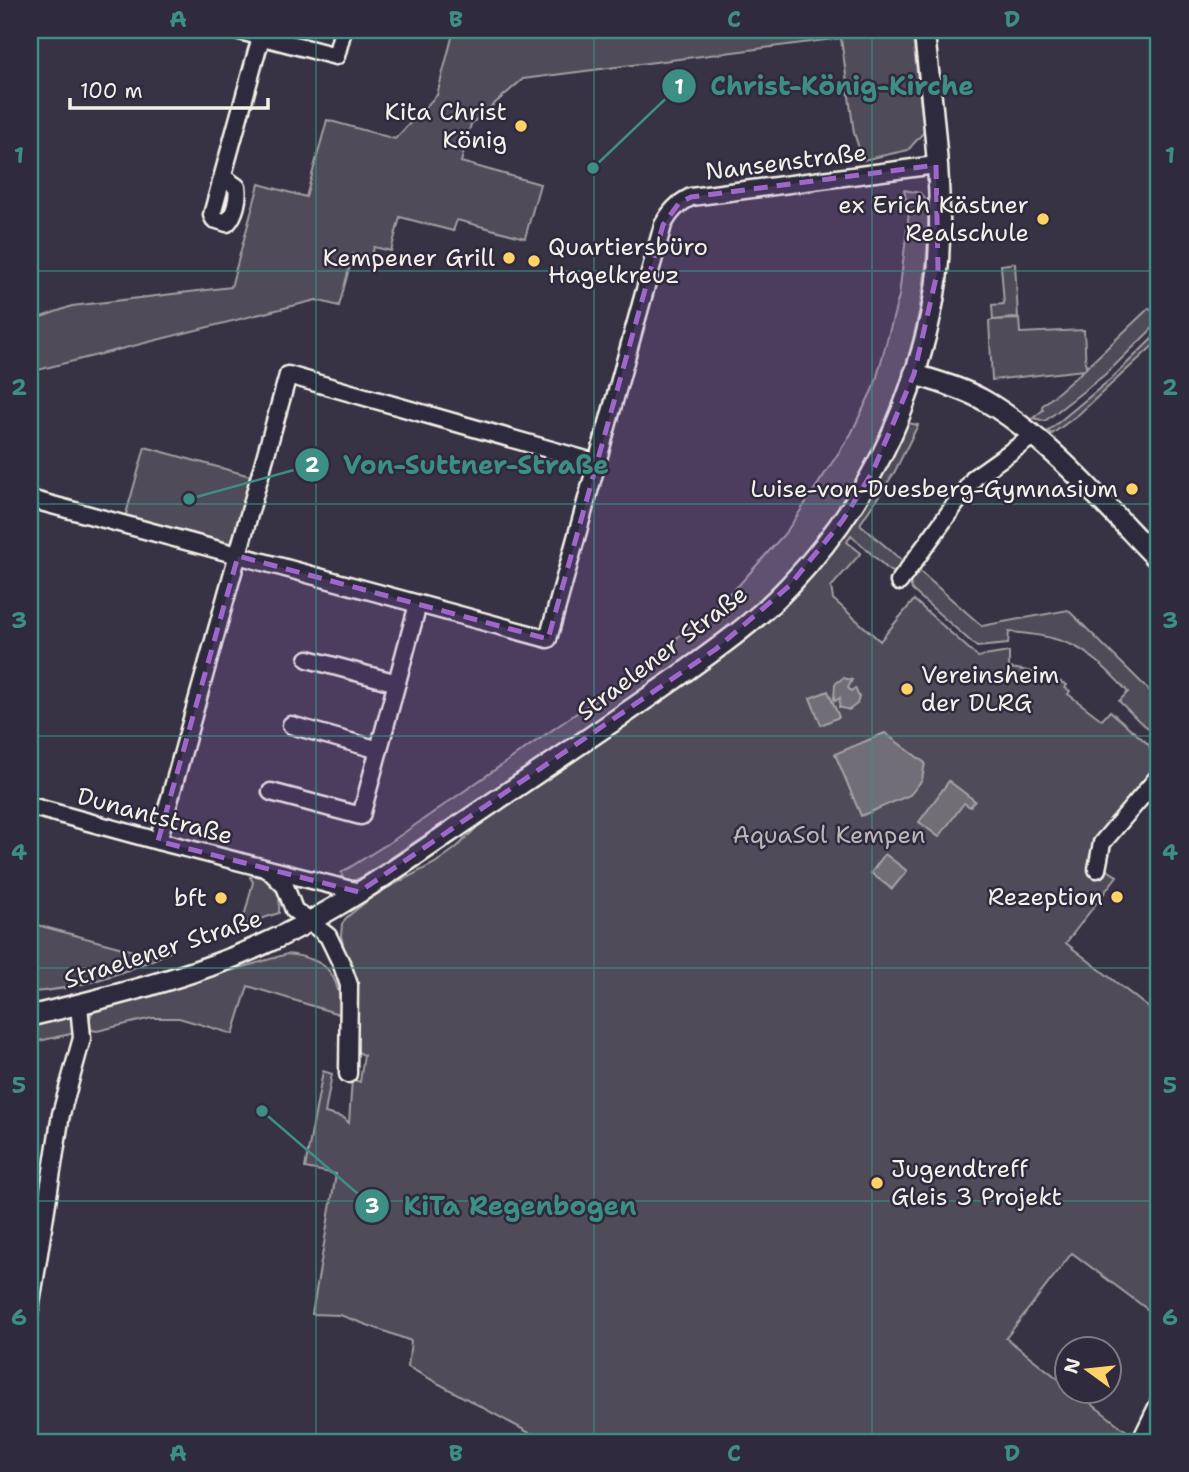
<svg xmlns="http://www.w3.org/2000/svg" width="1189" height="1472" font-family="'Shantell Sans',sans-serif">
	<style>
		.green { fill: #504b59; stroke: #a29ea0; stroke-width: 2 }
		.water { fill: #726e77; stroke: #a6a2a4; stroke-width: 2 }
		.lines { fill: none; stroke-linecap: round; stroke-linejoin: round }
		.minor-casing { stroke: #f4f1e8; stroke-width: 21 }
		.tertiary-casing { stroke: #f4f1e8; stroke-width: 24 }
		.minor { stroke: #2f2a3d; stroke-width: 16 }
		.tertiary { stroke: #2f2a3d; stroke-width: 19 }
		.marked { fill: #9f67cb; fill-opacity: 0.2; stroke: #9f67cb; stroke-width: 5; stroke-dasharray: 14 9; stroke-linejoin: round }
		.grid { fill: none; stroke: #3d8f86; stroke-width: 2; stroke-opacity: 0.55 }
		.poi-dot { fill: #ffd166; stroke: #2f2a3d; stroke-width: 2.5 }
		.labels { text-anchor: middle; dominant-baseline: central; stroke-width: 5; stroke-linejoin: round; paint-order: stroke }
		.poi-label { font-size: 24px; fill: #f4f1e8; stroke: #2f2a3d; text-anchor: end }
		.street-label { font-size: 24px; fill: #f4f1e8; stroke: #2f2a3d }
		.park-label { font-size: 24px; fill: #bbb7b6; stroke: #2f2a3d }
		.leader { fill: none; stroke: #3d8f86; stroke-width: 2.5 }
		.callout-dot { fill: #3d8f86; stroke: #2f2a3d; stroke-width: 2.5 }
		.mark-label { font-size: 21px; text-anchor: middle; font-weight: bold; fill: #fff }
		.callout-label { font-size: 26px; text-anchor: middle; font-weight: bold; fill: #3d8f86; stroke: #2f2a3d; stroke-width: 5; stroke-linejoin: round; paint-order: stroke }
		.neatline { fill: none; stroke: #3d8f86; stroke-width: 2.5 }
		.grid-label { font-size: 23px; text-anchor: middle; font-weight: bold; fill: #3d8f86 }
	</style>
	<rect width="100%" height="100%" fill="#373244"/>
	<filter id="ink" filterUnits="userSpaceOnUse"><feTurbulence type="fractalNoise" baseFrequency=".0143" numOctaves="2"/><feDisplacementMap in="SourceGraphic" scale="14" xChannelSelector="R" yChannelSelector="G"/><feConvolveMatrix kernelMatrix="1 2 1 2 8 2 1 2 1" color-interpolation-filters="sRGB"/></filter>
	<g filter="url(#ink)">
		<g class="green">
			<path d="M454,30H912L924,132L908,150L863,160L854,133L841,38L523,79L471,124L461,162L540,184L525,238L457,220L453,231L400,217L391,251L374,247L371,258L353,254L339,306L316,300L30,372V321L72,306L231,287L259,184L306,197L327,120L395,139L437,95Z"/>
			<path d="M904,190L920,193L928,203C933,344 869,502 765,599C728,632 687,660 647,689C554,754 457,812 364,876L353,881L343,878L341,873L395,839L643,667L739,585L787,531L851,434L875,384L899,296L909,212Z"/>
			<path d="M1015,263L1018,317L994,320L1019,319L1020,333L1084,330L1086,368L1149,308L1159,318V322L1107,373L1045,421L1033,418L1043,410L1042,406L1084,370L992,380L989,321L993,320L992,305L1004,304L1001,265Z"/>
			<path d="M1159,332V340L1079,414L1052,434L1048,431L1112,378Z"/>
			<path d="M908,423L918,425L894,473L860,524L907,565L899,574L890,571L851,535L847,542L861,553L831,587L833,599L880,641L914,600L978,657L1009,652V668C1030,670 1048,675 1067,685L1065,688L1070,691L1068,694L1102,720L1110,711L1148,744L1159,762V765L1096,845L1104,868L1117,876L1066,943L1159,1016V1055L1156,1059H1159V1318L1072,1253L1006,1338L1066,1385V1392H1076L1137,1439L1136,1442H546L408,1367L411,1341L340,1315L312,1314L336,1174L305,1168L323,1071L332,1074L325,1113L344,1118L349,1123L352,1079L360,1082L364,1055L358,1052L356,1042L353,986L341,936L342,924L347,917L376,894L435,863L456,848L478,826L526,792L718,658L890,459Z"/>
			<path d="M145,447L254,477L235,547L124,521Z"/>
			<path d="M916,568L982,626L1068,610L1153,694L1159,687V736L1139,721L1119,701L1128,692C1086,647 1071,637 1009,632L1008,644L977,647L912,590L909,579Z"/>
			<path d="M257,875L271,881L280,892L279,913L242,925L253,882L250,877Z"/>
			<path d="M30,923L152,956L172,951C128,972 79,990 30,992Z"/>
			<path d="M287,954C330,959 338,974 342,1015L248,986L233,1034L179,1018H152L97,1031L92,1030L88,1025L92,1012Z"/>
			<path d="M70,1016L79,1032L30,1043V1025Z"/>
		</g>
		<g class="water">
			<path d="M843,678L852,680L848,688L851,691L855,688L859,697L857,704L849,710L839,707L840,698L835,701L834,699L835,684Z"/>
			<path d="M828,691L839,717L821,725L810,698Z"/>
			<path d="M885,733L925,763L922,780L910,795L861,816L835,754Z"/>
			<path d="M949,781L975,801L970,807L964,803L939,837L919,822Z"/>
			<path d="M885,854L907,871L892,889L871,873Z"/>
		</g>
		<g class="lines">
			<defs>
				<g id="minor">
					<path d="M236,30L336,56L343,30"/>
					<path d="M223,177L237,187C239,198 235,215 227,223L214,219L212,215L257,51L264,30"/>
					<path d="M30,499L548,639L663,225C670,212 677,204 691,197L936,165"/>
					<path d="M899,582L975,477L1033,436"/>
					<path d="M308,659L397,683"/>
					<path d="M291,725L379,750"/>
					<path d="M271,792L361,816L418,604"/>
					<path d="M30,806L158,841L359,892"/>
					<path d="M158,841L288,375L597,463"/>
					<path d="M1097,869L1102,843L1159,776"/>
					<path d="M269,870L285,886L294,910L328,936L342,965L349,985L348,1074"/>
					<path d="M30,1310L61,1114L82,1038L79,1005"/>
					<path d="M1140,1442L1159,1403"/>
				</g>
				<g id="tertiary">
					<path d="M914,374C937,382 963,388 985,401C1049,438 1107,508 1159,561"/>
					<path d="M30,1016C106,998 193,977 264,944C347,907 422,850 497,800C555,761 612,723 669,683C711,653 755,623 790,585C837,535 877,474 902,410C919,365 934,315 938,267C944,193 932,104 924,30"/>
				</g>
			</defs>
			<use href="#minor" class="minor-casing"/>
			<use href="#tertiary" class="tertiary-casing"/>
			<use href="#minor" class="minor"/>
			<use href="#tertiary" class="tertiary"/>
		</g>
	</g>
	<path class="marked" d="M936,165L938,269L914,374L873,471L843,520L789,586L716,649L359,892L158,841L238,556L548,639L663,225L679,203L691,197Z"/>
	<path class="grid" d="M316,30V1442M594,30V1442M872,30V1442M30,271H1159M30,504H1159M30,736H1159M30,968H1159M30,1201H1159"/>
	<g class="poi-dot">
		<circle cx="521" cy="126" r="7"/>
		<circle cx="1043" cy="219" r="7"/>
		<circle cx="509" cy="258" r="7"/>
		<circle cx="534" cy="261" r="7"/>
		<circle cx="1132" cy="489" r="7"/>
		<circle cx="907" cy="689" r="7"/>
		<circle cx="1117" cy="897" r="7"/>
		<circle cx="221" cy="898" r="7"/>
		<circle cx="877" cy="1183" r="7"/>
	</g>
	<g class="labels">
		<g class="poi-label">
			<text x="507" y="112">Kita Christ<tspan x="507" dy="28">König</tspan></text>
			<text x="1029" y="205">ex Erich Kästner<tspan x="1029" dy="28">Realschule</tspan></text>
			<text x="548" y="247" text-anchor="start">Quartiersbüro<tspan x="548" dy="28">Hagelkreuz</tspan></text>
			<text x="495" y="258">Kempener Grill</text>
			<text x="1118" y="489">Luise-von-Duesberg-Gymnasium</text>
			<text x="921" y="675" text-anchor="start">Vereinsheim<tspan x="921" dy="28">der DLRG</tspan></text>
			<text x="1103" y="897">Rezeption</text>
			<text x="207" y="898">bft</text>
			<text x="891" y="1169" text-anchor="start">Jugendtreff<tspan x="891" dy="28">Gleis 3 Projekt</tspan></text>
		</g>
		<g class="street-label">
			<text transform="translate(786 162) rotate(-7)">Nansenstraße</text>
			<text transform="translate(662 653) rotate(-37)">Straelener Straße</text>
			<text transform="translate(155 816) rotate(15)">Dunantstraße</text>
			<text transform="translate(163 949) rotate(-18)">Straelener Straße</text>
		</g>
		<g class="park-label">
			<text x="829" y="835">AquaSol Kempen</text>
		</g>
	</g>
	<path class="leader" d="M593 168L679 86M189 499L312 465M262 1111L372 1206"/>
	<g class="callout-dot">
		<circle cx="593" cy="168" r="7"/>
		<circle cx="189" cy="499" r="7"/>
		<circle cx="262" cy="1111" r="7"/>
		<circle cx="679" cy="86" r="18"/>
		<circle cx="312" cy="465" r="18"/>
		<circle cx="372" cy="1206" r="18"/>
	</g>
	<g class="mark-label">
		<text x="679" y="94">1</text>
		<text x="312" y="472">2</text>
		<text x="372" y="1213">3</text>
	</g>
	<g class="callout-label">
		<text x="842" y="95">Christ-König-Kirche</text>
		<text x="476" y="474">Von-Suttner-Straße</text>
		<text x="520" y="1215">KiTa Regenbogen</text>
	</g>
	<rect width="1189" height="1472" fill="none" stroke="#2f2a3d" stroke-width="77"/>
	<g transform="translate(1088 1370) rotate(285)"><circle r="33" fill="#2f2a3d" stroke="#7e7a81" stroke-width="2"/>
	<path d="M0-5L12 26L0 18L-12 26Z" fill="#ffd166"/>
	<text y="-10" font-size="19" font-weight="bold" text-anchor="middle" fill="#f4f1e8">N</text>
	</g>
	<path d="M70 98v10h198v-10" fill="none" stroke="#f4f1e8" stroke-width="3.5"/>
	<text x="80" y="98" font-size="21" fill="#f4f1e8" stroke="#2f2a3d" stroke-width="5" paint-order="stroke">100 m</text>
	<rect x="38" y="38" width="1112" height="1396" class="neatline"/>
	<g class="grid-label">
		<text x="178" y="27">A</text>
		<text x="456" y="27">B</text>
		<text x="734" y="27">C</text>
		<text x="1012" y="27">D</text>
		<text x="19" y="163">1</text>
		<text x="1170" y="163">1</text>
		<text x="19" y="395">2</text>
		<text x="1170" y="395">2</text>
		<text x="19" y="628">3</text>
		<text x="1170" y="628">3</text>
		<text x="19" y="860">4</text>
		<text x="1170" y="860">4</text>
		<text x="19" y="1093">5</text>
		<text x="1170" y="1093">5</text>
		<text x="19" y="1325">6</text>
		<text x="1170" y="1325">6</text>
		<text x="178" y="1461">A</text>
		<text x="456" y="1461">B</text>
		<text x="734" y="1461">C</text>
		<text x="1012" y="1461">D</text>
	</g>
</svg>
